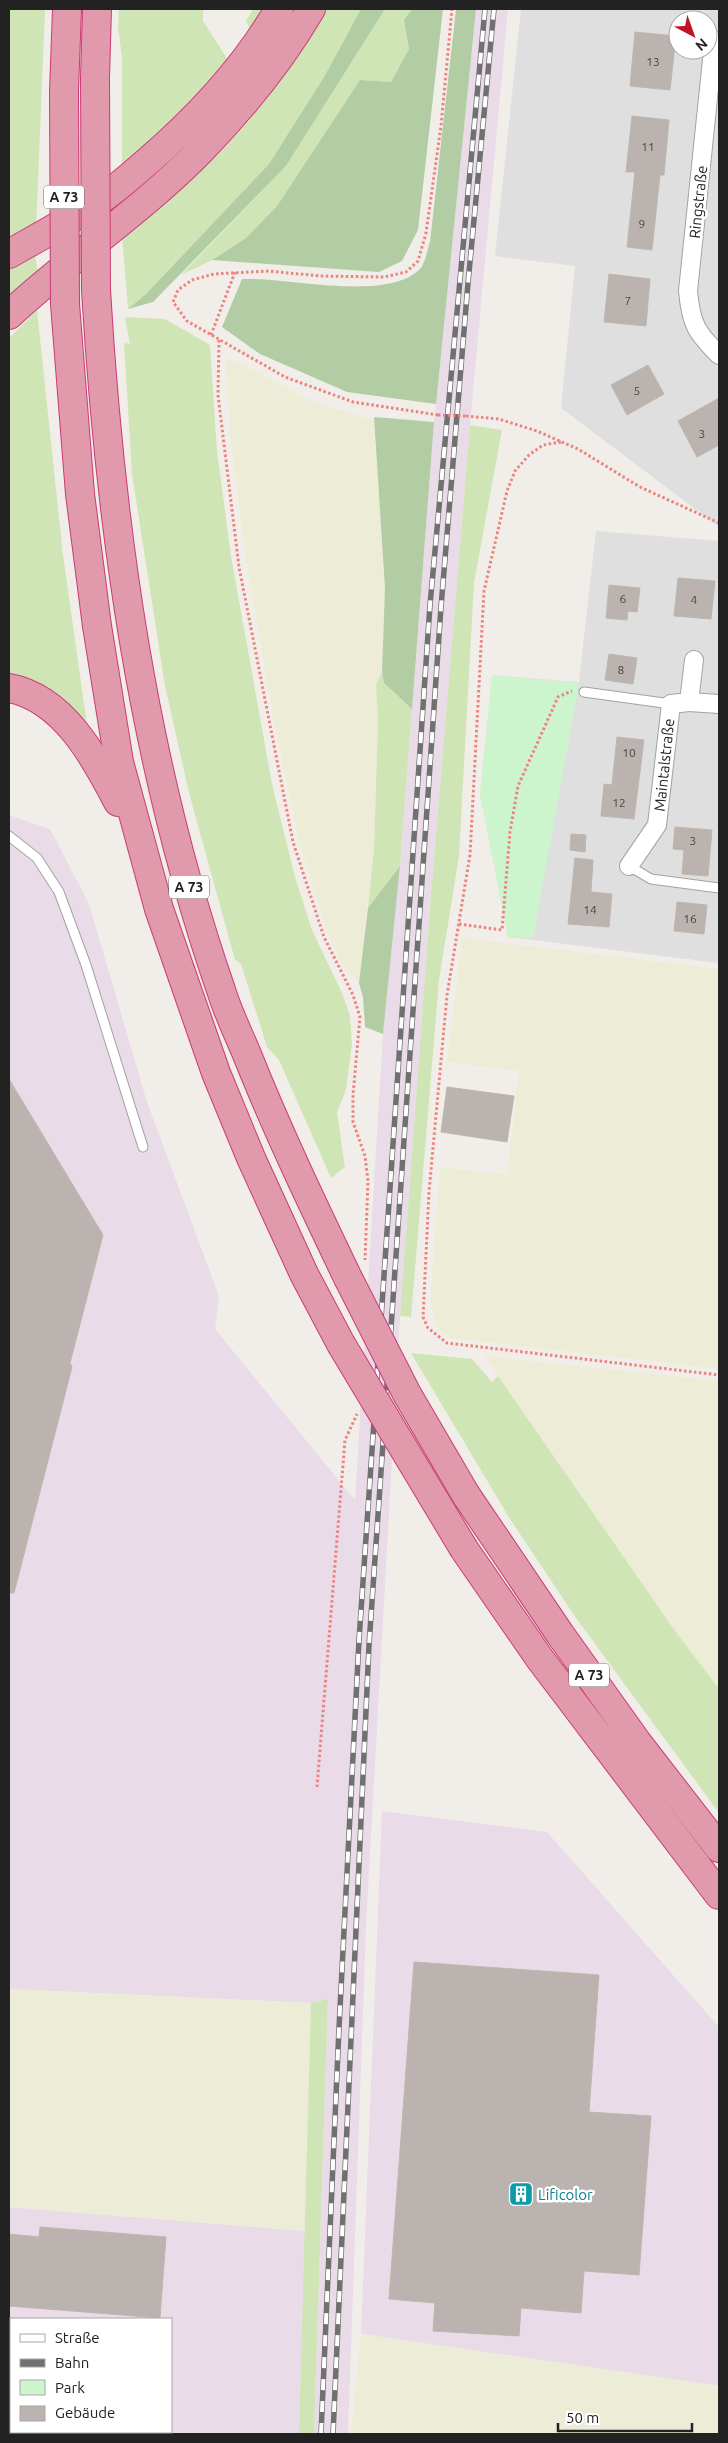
<svg xmlns="http://www.w3.org/2000/svg" width="728" height="2443" font-family="Ubuntu,sans-serif">
	<style>
		.residential { fill: #e0dfdf; fill-rule: evenodd }
		.industrial { fill: #e9dce8; fill-rule: evenodd }
		.farmland { fill: #ededd7 }
		.grass { fill: #d0e5b6 }
		.forest { fill: #b2cca3 }
		.park { fill: #cdf5cd }
		.building { fill: #bab3af; stroke: #c1b5ad }
		.lines { fill: none; stroke-linecap: round; stroke-linejoin: round }
		.service-casing { stroke: #a3a3a3; stroke-width: 11 }
		.minor-casing { stroke: #a3a3a3; stroke-width: 20 }
		.motorway-casing { stroke: #cb3b76; stroke-width: 30 }
		.path { stroke: #ed837f; stroke-width: 3; stroke-dasharray: 2.5 2.5; stroke-linecap: butt }
		.service { stroke: #fff; stroke-width: 9 }
		.minor { stroke: #fff; stroke-width: 18 }
		.motorway { stroke: #e09aac; stroke-width: 28 }
		.rail-casing { stroke: #707070; stroke-width: 5.5 }
		.rail { stroke: #fff; stroke-width: 4; stroke-dasharray: 11; stroke-linecap: butt }
		.motorway-bridge-casing { stroke: #cb3b76; stroke-width: 30; stroke-linecap: butt }
		.path-bridge { stroke: #ed837f; stroke-width: 3; stroke-dasharray: 2.5 2.5; stroke-linecap: butt }
		.motorway-bridge { stroke: #e09aac; stroke-width: 28 }
		.labels { text-anchor: middle; dominant-baseline: central; stroke-width: 5; stroke-linejoin: round; paint-order: stroke }
		.number-label { font-size: 12px; fill: #484645 }
		.shield { fill: #fff; stroke: #646464; stroke-width: 1 }
		.shield-label { font-size: 14px; font-weight: bold; fill: #222 }
		.street-label { font-size: 15px; fill: #222; stroke: #fff }
		.culture-label { font-size: 15px; fill: #0d838f; stroke: #fff; text-anchor: start }
	</style>
	<rect width="100%" height="100%" fill="#f1eeea"/>
	<g class="residential">
		<path d="M521,9H719V527L561,408L575,266L495,256ZM678,20H708V50H678Z"/>
		<path d="M596,531L719,541V963L508,937L480,794L492,675L579,682Z"/>
	</g>
	<g class="industrial">
		<path d="M476,9H508L470,425L431,895L400,1316L366,1926L348,2434H314L328,1999L311,2003L9,1989V815L50,829L89,904L147,1102L219,1296L215,1329L355,1500L383,1034L400,866L434,422Z"/>
		<path d="M382,1811L547,1832L719,2027V2386L361,2334Z"/>
		<path d="M9,2207L306,2231L299,2434H9ZM11,2319H171V2432H11Z"/>
	</g>
	<g class="farmland">
		<path d="M226,360H232L314,402L374,420L385,588L382,672L376,685L378,719L374,849L359,983L342,964L328,935L300,844L274,724L245,552L231,442Z"/>
		<path d="M462,938L719,969V1369L451,1338L437,1328L430,1301L440,1167L507,1175L519,1071L447,1062Z"/>
		<path d="M484,1356L719,1381V1689L673,1628Z"/>
		<path d="M9,1989L311,2003L306,2231L9,2207Z"/>
		<path d="M361,2334L719,2386V2434H351Z"/>
	</g>
	<g class="grass">
		<path d="M9,9H45L36,231L9,247Z"/>
		<path d="M119,9H203V21L226,57L228,68L122,169V59L118,26Z"/>
		<path d="M253,9H269L252,33L246,21Z"/>
		<path d="M327,9H361L324,77L269,164L146,294L128,309L122,236C152,211 184,187 212,160C258,115 294,64 327,9Z"/>
		<path d="M385,9H412L404,20L409,49L391,82L360,80L277,206L246,238L212,260L181,275L286,166Z"/>
		<path d="M35,253L38,274L9,301V268Z"/>
		<path d="M37,310L63,555L87,725C60,694 46,692 9,679V338Z"/>
		<path d="M125,317L165,319L210,345L217,451L231,556L272,784L295,877L312,930L342,993L350,1016L352,1044L346,1090L337,1112L345,1167L331,1178L279,1060L267,1047L241,964L235,960L189,793L165,686L132,474L124,343L130,344Z"/>
		<path d="M470,425L502,430L474,583L459,856L439,980L411,1317L400,1316L431,895Z"/>
		<path d="M382,672L384,683L412,709L400,866L368,908L374,849L378,719L376,684Z"/>
		<path d="M411,1353L472,1359L492,1382L498,1376L673,1628L719,1689V1813L576,1618L510,1519Z"/>
		<path d="M328,1999L314,2434H299L311,2003Z"/>
	</g>
	<g class="forest">
		<path d="M361,9H385L286,166L153,302L128,309L146,294L269,164L324,77Z"/>
		<path d="M412,9H443L418,230L402,261L379,272L212,260L246,238L277,206L360,80L391,82L409,49L404,20Z"/>
		<path d="M456,9H476L436,404L347,392L260,354L222,327L242,279C288,277 384,302 419,270C425,265 427,250 430,242Z"/>
		<path d="M374,417L434,422L412,709L384,683L382,672L385,588Z"/>
		<path d="M400,866L383,1034L365,1027L363,997L359,983L368,908Z"/>
	</g>
	<path class="park" d="M492,675L579,683L533,938L508,937L480,794Z"/>
	<g class="building">
		<path d="M635,32L676,36L670,90L630,86Z"/>
		<path d="M632,116L669,120L664,175H660L652,250L627,247L635,172H626Z"/>
		<path d="M609,274L650,279L646,326L604,322Z"/>
		<path d="M648,365L664,394L627,415L611,385Z"/>
		<path d="M719,398V445L697,457L678,421Z"/>
		<path d="M678,578L715,581L711,619L674,616Z"/>
		<path d="M609,585L640,588L637,612L628,611L627,620L606,618Z"/>
		<path d="M609,654L637,658L633,684L605,680Z"/>
		<path d="M617,737L644,740L634,819L601,816L604,784L612,785Z"/>
		<path d="M675,827L712,830L708,876L682,874L684,850L673,849Z"/>
		<path d="M571,834L586,835L585,852L570,850Z"/>
		<path d="M575,858L593,860L591,892L612,894L609,927L568,924Z"/>
		<path d="M677,902L707,905L704,934L674,931Z"/>
		<path d="M9,1079L103,1235L70,1363L72,1367L14,1593H9Z"/>
		<path d="M447,1087L514,1096L507,1142L441,1132Z"/>
		<path d="M414,1962L599,1975L589,2112L651,2116L639,2275L584,2271L581,2313L521,2308L519,2336L433,2331L435,2303L389,2299Z"/>
		<path d="M40,2227L166,2237L160,2318L9,2306V2234L39,2237Z"/>
	</g>
	<g class="lines">
		<defs>
			<g id="service">
				<path d="M584,692L671,704"/>
				<path d="M9,836L37,858L59,892L86,965L143,1147"/>
				<path d="M629,866L651,879L719,888"/>
			</g>
			<g id="minor">
				<path d="M719,41L713,50L688,291C691,324 696,332 719,355"/>
				<path d="M694,660L689,702L719,704"/>
				<path d="M629,866L657,825L671,704L689,702"/>
			</g>
			<g id="motorway">
				<path d="M95,78L97,9"/>
				<path d="M64,91L67,9"/>
				<path d="M9,254C37,238 67,222 94,204C113,192 131,176 148,161C199,117 245,68 279,9"/>
				<path d="M96,290C110,527 143,765 221,990C228,1013 239,1035 248,1057C278,1132 313,1205 348,1278"/>
				<path d="M65,304L80,494L97,626L119,762L159,909L216,1073L251,1158L304,1274L341,1344"/>
				<path d="M9,315C71,257 143,210 202,149C243,107 281,60 311,9"/>
				<path d="M9,688C63,698 95,757 118,802"/>
				<path d="M466,1495L560,1634L637,1742L719,1848"/>
				<path d="M464,1549L540,1659L719,1895"/>
			</g>
		</defs>
		<use href="#service" class="service-casing"/>
		<use href="#minor" class="minor-casing"/>
		<use href="#motorway" class="motorway-casing"/>
		<g class="path">
			<path d="M211,335L235,272"/>
			<path d="M219,340L218,395L239,567L293,842L324,937L353,995L360,1017L353,1095V1122L365,1156L368,1181L365,1260"/>
			<path d="M438,415L353,402L285,377L187,321L173,302L178,290L192,280L214,274L269,271L320,276L384,277L406,272L418,261L426,233L441,126L452,9"/>
			<path d="M466,416L499,419L537,431L578,449L640,487L719,523"/>
			<path d="M561,442L543,445L529,455L515,471L507,491L484,591L470,855L447,995L429,1192L423,1317L428,1328L447,1343L719,1375"/>
			<path d="M459,924L502,930L510,832L518,786L558,697L572,691"/>
			<path d="M317,1787L345,1440L357,1414"/>
		</g>
		<use href="#service" class="service"/>
		<use href="#minor" class="minor"/>
		<use href="#motorway" class="motorway"/>
		<defs>
			<g id="rail">
				<path d="M321,2434L339,2028L359,1640L430,605L485,9"/>
				<path d="M333,2434L369,1645L441,607L468,283L494,9"/>
			</g>
		</defs>
		<use href="#rail" class="rail-casing"/>
		<use href="#rail" class="rail"/>
		<defs>
			<g id="motorway-bridge">
				<path d="M95,78L96,290"/>
				<path d="M64,91L65,304"/>
				<path d="M348,1278L407,1394L466,1495"/>
				<path d="M341,1344L464,1549"/>
			</g>
		</defs>
		<use href="#motorway-bridge" class="motorway-bridge-casing"/>
		<path class="path-bridge" d="M438,415L466,416"/>
		<use href="#motorway-bridge" class="motorway-bridge"/>
	</g>
	<defs>
		<symbol id="building-square" viewBox="-11 -11 22 22"><rect x="-9" y="-9" width="18" height="18" rx="4" fill="#0f9aa8" stroke="#fff"/><path d="M-4-6H4V6H1V3H-1V6H-4ZM-2.5-4.3h1.7v1.8h-1.7ZM.8-4.3h1.7v1.8H.8ZM-2.5-1h1.7V.8h-1.7ZM.8-1h1.7V.8H.8Z" fill="#fff"/></symbol>
	</defs>
	<g fill-rule="evenodd">
		<use href="#building-square" x="507" y="2180" width="28" height="28"/>
	</g>
	<g class="labels">
		<g class="number-label">
			<text x="653" y="61">13</text>
			<text x="648" y="146">11</text>
			<text x="642" y="223">9</text>
			<text x="628" y="300">7</text>
			<text x="637" y="390">5</text>
			<text x="702" y="433">3</text>
			<text x="623" y="598">6</text>
			<text x="694" y="599">4</text>
			<text x="621" y="669">8</text>
			<text x="629" y="752">10</text>
			<text x="619" y="802">12</text>
			<text x="693" y="840">3</text>
			<text x="590" y="909">14</text>
			<text x="690" y="918">16</text>
		</g>
		<g class="shield">
			<rect x="44" y="185.5" width="40" height="23" rx="4"/>
			<rect x="169" y="875.5" width="40" height="23" rx="4"/>
			<rect x="569" y="1663.5" width="40" height="23" rx="4"/>
		</g>
		<g class="shield-label">
			<text x="64" y="197">A 73</text>
			<text x="189" y="887">A 73</text>
			<text x="589" y="1675">A 73</text>
		</g>
		<g class="street-label">
			<text transform="translate(698 202) rotate(-84)">Ringstraße</text>
			<text transform="translate(664 765) rotate(-84)">Maintalstraße</text>
		</g>
		<g class="culture-label">
			<text x="538" y="2194">Lificolor</text>
		</g>
	</g>
	<rect width="728" height="2443" fill="none" stroke="#222222" stroke-width="20"/>
	<rect x="10" y="2318" width="162" height="115" fill="#ffffff" stroke="#a7a7a7"/>
	<rect x="20" y="2334" width="25" height="8" fill="#ffffff" stroke="#a7a7a7"/>
	<text x="55" y="2343" font-size="15" fill="#222222">Straße</text>
	<rect x="20" y="2359" width="25" height="8" fill="#707070" stroke="#a7a7a7"/>
	<text x="55" y="2368" font-size="15" fill="#222222">Bahn</text>
	<rect x="20" y="2380" width="25" height="15" fill="#cdf5cd" stroke="#a7a7a7"/>
	<text x="55" y="2393" font-size="15" fill="#222222">Park</text>
	<rect x="20" y="2406" width="25" height="15" fill="#bab3af" stroke="#a7a7a7"/>
	<text x="55" y="2418" font-size="15" fill="#222222">Gebäude</text>
	<g transform="translate(693 35) rotate(139)"><circle r="24" fill="#ffffff" stroke="#a7a7a7"/>
	<path d="M0-4L9 19L0 12L-9 19Z" fill="#bf1521"/>
	<text y="-8" font-size="14" font-weight="bold" text-anchor="middle" fill="#222222">N</text>
	</g>
	<path d="M558 2423v8h134v-8" fill="none" stroke="#222222" stroke-width="2.5"/>
	<text x="566" y="2423" font-size="15" fill="#222222" stroke="#ffffff" stroke-width="4" paint-order="stroke">50 m</text>
</svg>
